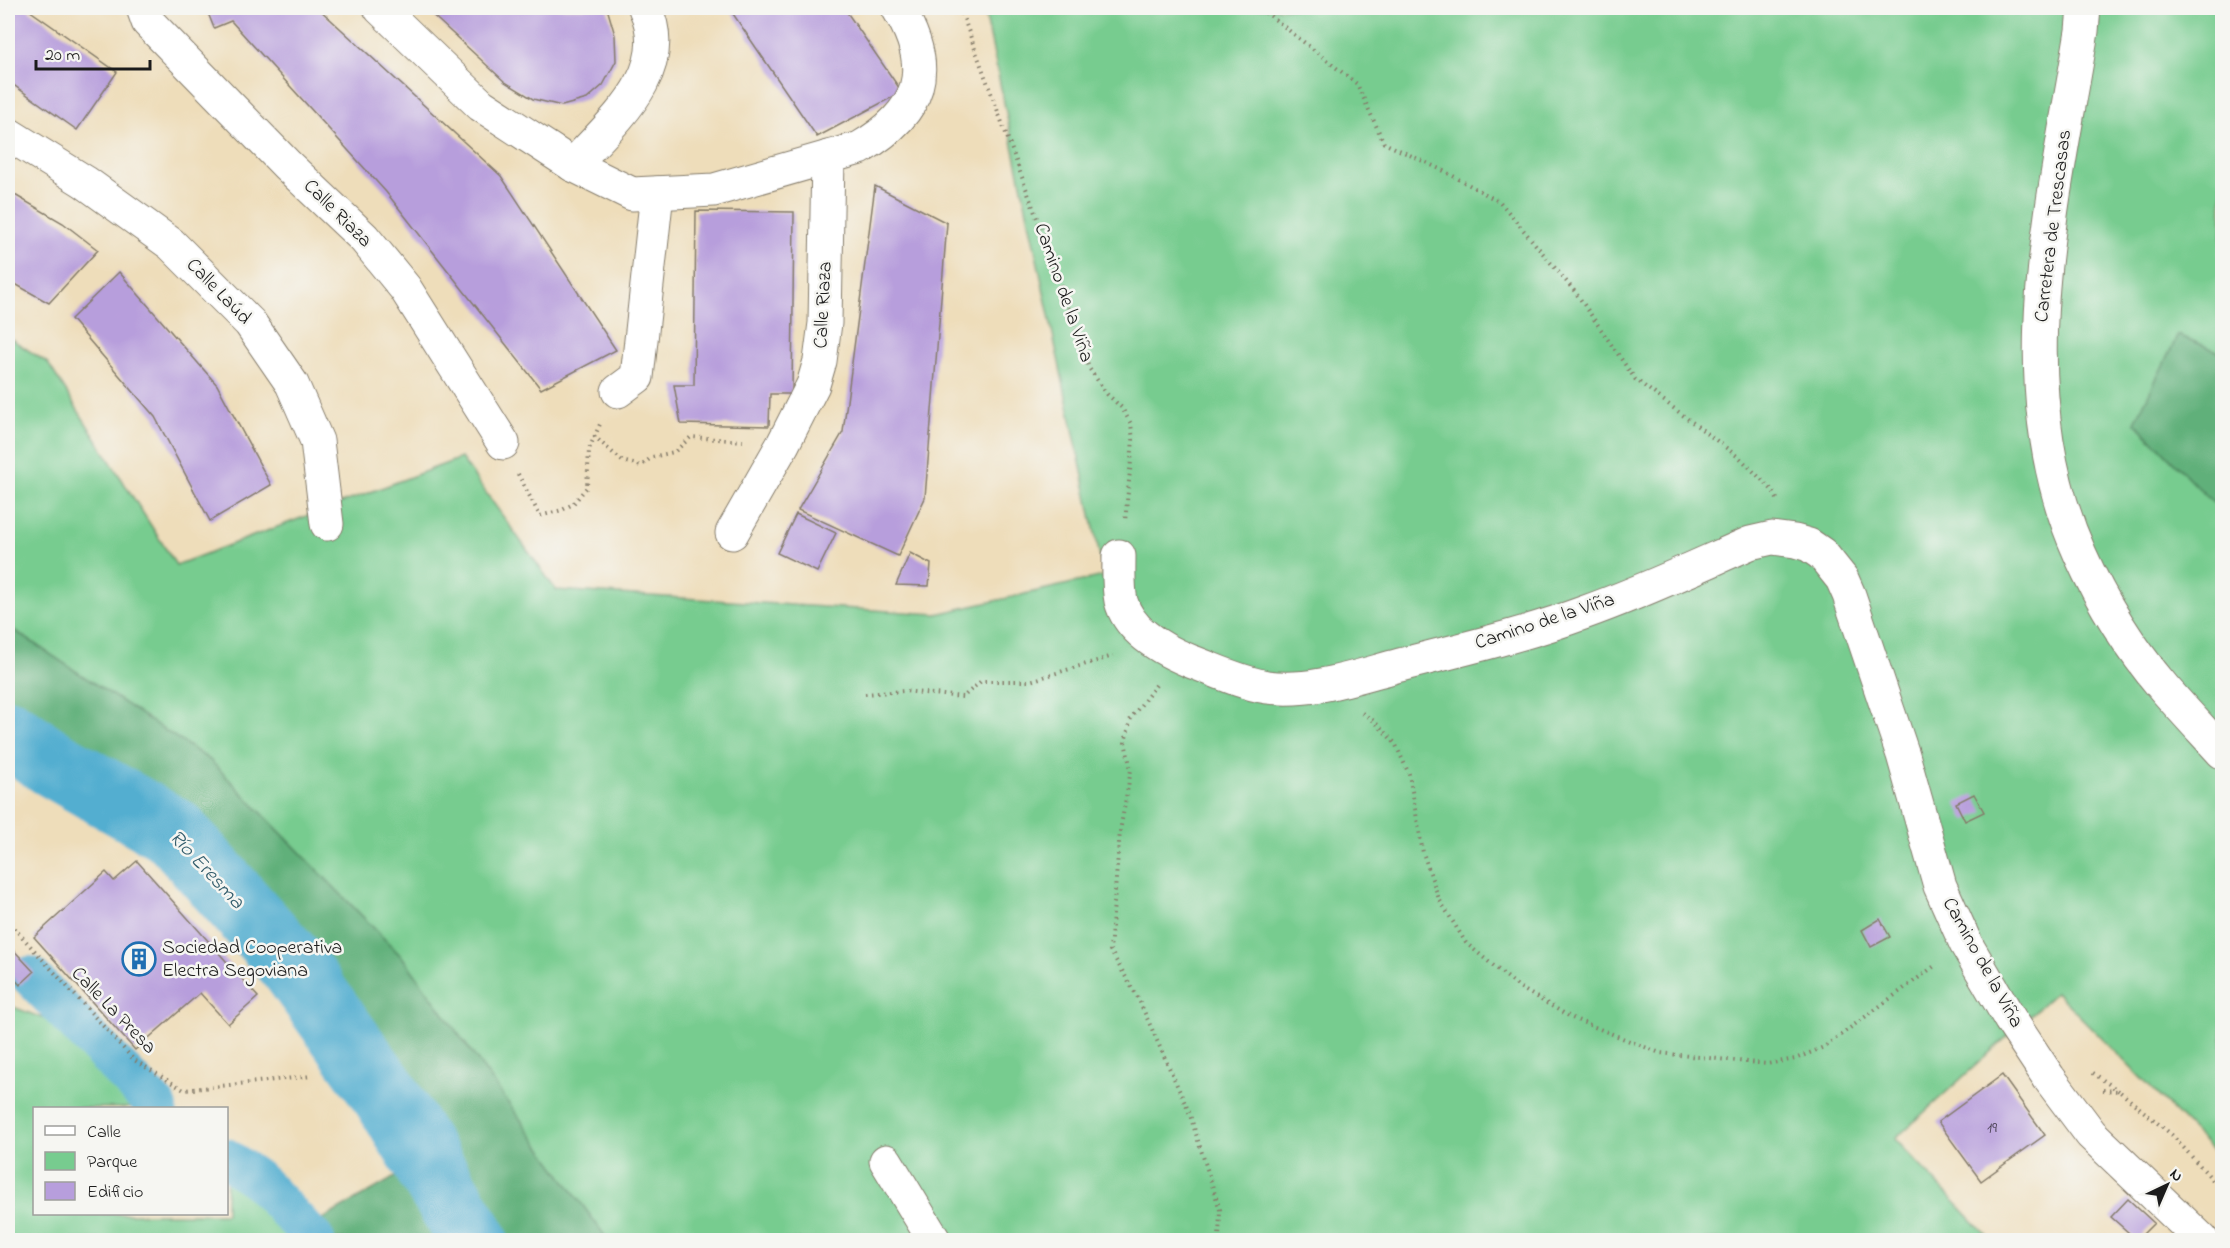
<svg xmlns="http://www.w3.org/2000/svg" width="2230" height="1248" font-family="'Indie Flower',sans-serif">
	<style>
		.green { fill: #77cc8f; stroke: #4a7456; stroke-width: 1.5 }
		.forest { fill: #61b07a; stroke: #3e664b; stroke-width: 1.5 }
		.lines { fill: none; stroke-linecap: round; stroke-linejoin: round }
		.canal { stroke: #52aed0; stroke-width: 40 }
		.river { stroke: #52aed0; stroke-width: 69 }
		.building { fill: #b79edc }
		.street-casing { stroke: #857c6b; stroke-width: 35 }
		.secondary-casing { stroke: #857c6b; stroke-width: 35 }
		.path { stroke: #857c6b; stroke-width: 4; stroke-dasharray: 1.5 4.5; stroke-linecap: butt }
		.street { stroke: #fff; stroke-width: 33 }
		.secondary { stroke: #fff; stroke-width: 33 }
		.labels { text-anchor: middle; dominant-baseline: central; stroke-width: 5; stroke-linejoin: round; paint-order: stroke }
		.number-label { font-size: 16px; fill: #433c4c }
		.street-label { font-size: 20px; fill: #1c1c1c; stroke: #f6f6f2 }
		.poi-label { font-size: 20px; fill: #1c1c1c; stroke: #f6f6f2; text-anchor: start }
		.water-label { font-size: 21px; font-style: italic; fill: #345e6d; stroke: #f6f6f2 }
	</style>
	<rect width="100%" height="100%" fill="#f6f6f2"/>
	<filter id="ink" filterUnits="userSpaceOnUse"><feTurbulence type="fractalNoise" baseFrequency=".0167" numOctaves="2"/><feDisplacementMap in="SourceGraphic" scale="12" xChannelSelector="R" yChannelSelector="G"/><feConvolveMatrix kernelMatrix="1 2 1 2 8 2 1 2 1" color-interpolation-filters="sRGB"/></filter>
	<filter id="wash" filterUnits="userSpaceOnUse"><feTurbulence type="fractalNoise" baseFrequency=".008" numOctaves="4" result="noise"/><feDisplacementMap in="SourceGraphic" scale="24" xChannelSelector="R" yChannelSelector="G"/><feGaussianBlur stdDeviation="1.35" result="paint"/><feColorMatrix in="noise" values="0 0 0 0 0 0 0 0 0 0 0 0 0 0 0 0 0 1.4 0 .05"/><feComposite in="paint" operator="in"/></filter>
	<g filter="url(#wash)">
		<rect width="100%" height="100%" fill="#eeddba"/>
		<g class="green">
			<path d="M984,8H2222V1160L2056,992L1895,1139L1991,1240H474L384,1092L174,832L8,733V337L48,363L176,565L461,458L556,590L937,614L1104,576Z"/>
			<path d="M8,1005L58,1024L171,1108H34V1214H226L227,1144L263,1166L314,1224L324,1240H8Z"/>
		</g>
		<g class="forest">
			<path d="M2178,335L2222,353V507L2212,502L2135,422Z"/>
			<path d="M8,626L210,760L404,959L608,1240H324L314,1224L414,1166L383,1111L332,1038L256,946L219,910L159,863L132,831L121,838L8,765Z"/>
		</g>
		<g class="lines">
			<g class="canal">
				<path d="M30,976L158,1108"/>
				<path d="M226,1158L258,1180L315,1240"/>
			</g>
			<path class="river" d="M8,733L51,762L174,832L292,964L384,1092L474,1240"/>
		</g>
		<g id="blocks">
			<g class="building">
				<path d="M8,8H26L117,72L77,130L8,81Z"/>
				<path d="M206,8H318L501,176L616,350L541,389L386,192L231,21L214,28Z"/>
				<path d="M425,8H607L615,35L616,61L603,85L587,99L562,106L533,99L505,82Z"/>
				<path d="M729,8H844L902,92L817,137Z"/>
				<path d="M875,186L947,223L925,498L898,556L798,510L843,432Z"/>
				<path d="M8,191L63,223L98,250L49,303L8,280Z"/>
				<path d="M696,211L794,212L792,394H770L769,426L681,424L674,385H694Z"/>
				<path d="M119,272L217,385L271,485L210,521L155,417L71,319Z"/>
				<path d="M796,514L836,533L817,572L777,553Z"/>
				<path d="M910,553L931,564L929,586L896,585Z"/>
				<path d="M1974,794L1984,812L1965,821L1956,803Z"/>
				<path d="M137,861L258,997L228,1024L200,993L135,1050L34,937L106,872L114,881Z"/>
				<path d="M1880,919L1890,937L1871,947L1862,930Z"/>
				<path d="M8,944L34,972L20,985L8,972Z"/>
				<path d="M2002,1075L2045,1135L1981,1181L1938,1122Z"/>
				<path d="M2128,1199L2154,1223L2137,1240L2111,1217Z"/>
			</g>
		</g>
	</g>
	<g filter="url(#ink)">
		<use href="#blocks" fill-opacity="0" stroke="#857c6b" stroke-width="1.5"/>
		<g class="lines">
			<defs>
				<g id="street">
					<path d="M143,8L148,22L287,165L364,238L405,288L503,443"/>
					<path d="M380,8L481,105L573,165L632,194L714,190L860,148C921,112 936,70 898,8"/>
					<path d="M8,134L85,182L171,244L250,323L292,384L317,441L327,524"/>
					<path d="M573,165C612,122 675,72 645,8"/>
					<path d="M618,391L637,377L657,193"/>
					<path d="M732,533L783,444L813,385L820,361L825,323L828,157"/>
					<path d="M1119,556C1119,570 1118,586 1121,601C1129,632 1163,650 1190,661C1215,670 1241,683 1267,687C1312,693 1358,676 1400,665C1462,649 1524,635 1583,613C1640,593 1695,567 1750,543L1772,538L1795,541L1809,545L1822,554L1842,579L1849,595L1903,755L1940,886L1966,944L2010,1019L2049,1078L2091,1134L2202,1240"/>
					<path d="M886,1161L934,1240"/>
				</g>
				<path id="secondary" d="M2084,8L2082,31C2054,202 2005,388 2080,554C2101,601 2131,649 2164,688C2183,710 2203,731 2222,752"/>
			</defs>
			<use href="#street" class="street-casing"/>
			<use href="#secondary" class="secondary-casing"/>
			<g class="path">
				<path d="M960,8L1049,251L1089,368L1107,394L1122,408L1131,424L1133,440L1125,522"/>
				<path d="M1254,8L1268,14L1357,84L1384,143L1442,170L1500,202L1576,293L1635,379L1741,459L1773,491L1778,501"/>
				<path d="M594,436L622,461L641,466L652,457L674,452L691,437L743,441"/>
				<path d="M518,474L540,516L562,510L573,504L587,487L589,449L601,422"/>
				<path d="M1156,685L1131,718L1125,742L1131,770L1120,831L1110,950L1138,998L1189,1112L1220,1210L1219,1240"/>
				<path d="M865,694L904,691L963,697L981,681H1030L1113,656"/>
				<path d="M1362,713L1374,721L1395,743L1409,774L1423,853L1439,899L1466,943L1519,987L1572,1018L1660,1053L1767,1064L1795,1059L1824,1047L1936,965"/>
				<path d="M14,928L134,1060L184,1090L312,1076"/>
				<path d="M2093,1073L2119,1091"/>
				<path d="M2103,1090L2119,1091L2172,1135L2222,1190"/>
			</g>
			<use href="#street" class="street"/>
			<use href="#secondary" class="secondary"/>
		</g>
	</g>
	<defs>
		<symbol id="building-ring" viewBox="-11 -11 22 22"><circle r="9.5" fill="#f6f6f2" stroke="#1f6fb2" stroke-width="1.5"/><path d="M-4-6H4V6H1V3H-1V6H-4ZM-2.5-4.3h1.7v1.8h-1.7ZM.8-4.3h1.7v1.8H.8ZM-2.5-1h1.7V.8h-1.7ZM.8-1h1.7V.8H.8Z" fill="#1f6fb2"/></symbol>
	</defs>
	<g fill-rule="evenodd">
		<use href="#building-ring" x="120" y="940" width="38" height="38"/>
	</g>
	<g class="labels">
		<g class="number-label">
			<text x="1992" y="1128">19</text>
		</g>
		<g class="street-label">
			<text transform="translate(337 214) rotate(45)">Calle Riaza</text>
			<text transform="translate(2054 226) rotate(-83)">Carretera de Trescasas</text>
			<text transform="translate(218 292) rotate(46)">Calle Laúd</text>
			<text transform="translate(1063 293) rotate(71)">Camino de la Viña</text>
			<text transform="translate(824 305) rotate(-87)">Calle Riaza</text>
			<text transform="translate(1545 622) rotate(-18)">Camino de la Viña</text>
			<text transform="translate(1982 963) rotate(61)">Camino de la Viña</text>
			<text transform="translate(113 1011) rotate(46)">Calle La Presa</text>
		</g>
		<g class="poi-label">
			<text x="162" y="948">Sociedad Cooperativa<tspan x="162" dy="23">Electra Segoviana</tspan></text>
		</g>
		<g class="water-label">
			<text transform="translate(206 870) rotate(47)">Río Eresma</text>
		</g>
	</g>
	<rect width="2230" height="1248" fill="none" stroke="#f6f6f2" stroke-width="30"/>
	<rect x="33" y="1107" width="195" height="108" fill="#f6f6f2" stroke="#9f9f9c" stroke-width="1.5"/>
	<rect x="45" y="1126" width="30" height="9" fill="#ffffff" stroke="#9f9f9c" stroke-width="1.5"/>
	<text x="87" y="1137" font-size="18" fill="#1c1c1c">Calle</text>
	<rect x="45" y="1152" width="30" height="18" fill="#77cc8f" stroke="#9f9f9c" stroke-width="1.5"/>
	<text x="87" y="1167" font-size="18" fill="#1c1c1c">Parque</text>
	<rect x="45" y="1182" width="30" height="18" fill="#b79edc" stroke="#9f9f9c" stroke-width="1.5"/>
	<text x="87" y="1197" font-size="18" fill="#1c1c1c">Edificio</text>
	<g transform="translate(2167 1185) rotate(44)" stroke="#f6f6f2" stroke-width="4.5" paint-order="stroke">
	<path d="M0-4.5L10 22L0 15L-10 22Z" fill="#1c1c1c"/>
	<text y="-9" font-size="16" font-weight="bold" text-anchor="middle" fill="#1c1c1c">N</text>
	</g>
	<path d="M36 60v9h114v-9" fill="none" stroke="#1c1c1c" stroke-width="3"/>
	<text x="45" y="60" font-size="18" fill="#1c1c1c" stroke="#f6f6f2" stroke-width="4.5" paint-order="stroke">20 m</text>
</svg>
